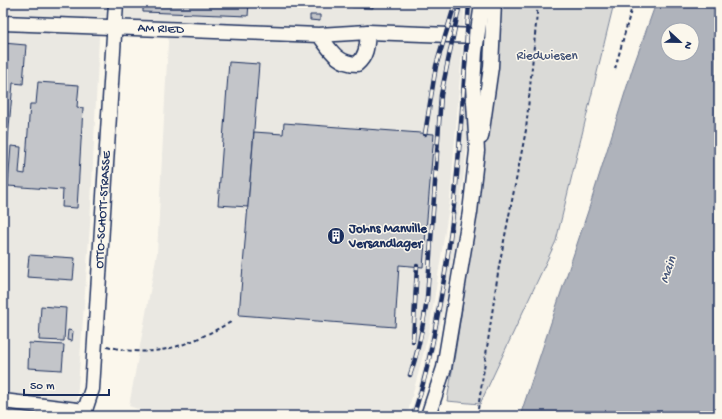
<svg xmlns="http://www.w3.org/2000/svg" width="722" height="419" font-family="'Gochi Hand',sans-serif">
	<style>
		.built { fill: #eae8e2 }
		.green { fill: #dadad7; stroke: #7a849a }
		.water { fill: #afb3bb; stroke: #747e96; fill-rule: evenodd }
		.building { fill: #c3c5c9; stroke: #1b2f5e }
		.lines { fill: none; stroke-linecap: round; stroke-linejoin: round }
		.minor-casing { stroke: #1b2f5e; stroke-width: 17 }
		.path { stroke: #1b2f5e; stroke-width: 2; stroke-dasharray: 4 3; stroke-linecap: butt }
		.minor { stroke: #fbf7ec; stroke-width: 14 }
		.rail-casing { stroke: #1b2f5e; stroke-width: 4.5 }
		.rail { stroke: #fbf7ec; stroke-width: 3; stroke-dasharray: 9; stroke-linecap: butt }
		.labels { text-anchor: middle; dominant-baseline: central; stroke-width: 3; stroke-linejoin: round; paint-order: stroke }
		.street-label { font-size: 13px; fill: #1b2f5e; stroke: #fbf7ec }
		.park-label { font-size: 13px; fill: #415176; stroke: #fbf7ec }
		.poi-label { font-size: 13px; font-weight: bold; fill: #1b2f5e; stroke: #fbf7ec; text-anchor: start }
		.water-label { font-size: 14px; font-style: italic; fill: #47577a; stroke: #fbf7ec }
	</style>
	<rect width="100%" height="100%" fill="#fbf7ec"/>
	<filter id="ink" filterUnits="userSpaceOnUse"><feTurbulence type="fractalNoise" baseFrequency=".025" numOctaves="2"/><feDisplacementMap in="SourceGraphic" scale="8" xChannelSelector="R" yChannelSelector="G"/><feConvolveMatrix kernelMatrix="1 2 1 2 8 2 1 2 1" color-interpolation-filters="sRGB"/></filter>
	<g filter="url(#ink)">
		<g class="built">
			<path d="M3,3H464L463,39L450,200L429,332L407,416H158L129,406L157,253L169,23L100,17L90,225L77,400L72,416H3Z"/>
			<path d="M469,42L467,147L456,240L446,299L431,365L416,416H410L423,370L445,258L453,197L464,43Z"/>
		</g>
		<path class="green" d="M498,3H614L556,241L480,404L447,401C470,269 487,136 498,3Z"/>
		<path class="water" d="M656,3H719V416H520L589,208L633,67ZM668,30H692V54H668Z"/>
		<g class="building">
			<path d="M143,3H249L248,16L143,12Z"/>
			<path d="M311,3H329V6L311,5Z"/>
			<path d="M353,3H373V8L352,7Z"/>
			<path d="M310,15H320V21L310,20Z"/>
			<path d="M3,43L26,45L23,84L13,83L3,193Z"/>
			<path d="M229,62L259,64L248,207L218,205Z"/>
			<path d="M38,82L79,85L77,107L83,108L77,208L62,207L63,190L8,186L11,146L21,147L19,173L25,174L30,104H36Z"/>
			<path d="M284,123L434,134L423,267L399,265L395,327L239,315L254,132L283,134Z"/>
			<path d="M29,255L75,258L73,280L27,277Z"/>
			<path d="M41,306L66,308L64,341L39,340Z"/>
			<path d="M68,330L73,331L72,341L67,340Z"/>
			<path d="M29,343L64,345L62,370L28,368Z"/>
		</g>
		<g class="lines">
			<defs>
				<g id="minor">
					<path id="s1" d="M3,23L319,35L368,32C367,45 367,56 357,64C337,64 330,49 319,35"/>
					<path d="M368,32L477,36"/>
					<path d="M481,137L491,67L494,3"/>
					<path d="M3,401L85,411"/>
					<path id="s2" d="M83,416L92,389L116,3"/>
					<path d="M428,416L444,368L470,212L477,151L473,86L475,52L482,3"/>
				</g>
			</defs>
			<use href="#minor" class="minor-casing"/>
			<g class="path">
				<path d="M615,69L633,3"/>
				<path d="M107,346C156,360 188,345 231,322"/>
				<path d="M477,416L499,266L526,130L538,3"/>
			</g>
			<use href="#minor" class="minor"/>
			<defs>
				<g id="rail">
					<path d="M425,134L436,66L454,7"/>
					<path d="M413,341L417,266"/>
					<path d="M410,375C419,350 423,326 427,299L441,95L460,3"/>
					<path d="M413,416C425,383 432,347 438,313C458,211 462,107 469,3"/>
				</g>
			</defs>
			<use href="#rail" class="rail-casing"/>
			<use href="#rail" class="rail"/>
		</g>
	</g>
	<defs>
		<symbol id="building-disc" viewBox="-11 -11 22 22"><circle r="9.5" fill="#1b2f5e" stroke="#fbf7ec"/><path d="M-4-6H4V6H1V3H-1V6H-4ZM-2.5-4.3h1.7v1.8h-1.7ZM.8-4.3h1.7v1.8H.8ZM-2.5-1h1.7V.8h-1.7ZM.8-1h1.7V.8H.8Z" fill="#fff"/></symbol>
	</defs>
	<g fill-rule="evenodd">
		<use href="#building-disc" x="326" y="226" width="20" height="20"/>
	</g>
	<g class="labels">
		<g class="street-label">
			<text stroke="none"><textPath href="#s1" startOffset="158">AM RIED</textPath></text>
			<text stroke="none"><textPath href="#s2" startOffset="208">OTTO-SCHOTT-STRASSE</textPath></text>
		</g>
		<g class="park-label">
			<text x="547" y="56">Riedwiesen</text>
		</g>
		<g class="poi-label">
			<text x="349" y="229">Johns Manville<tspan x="349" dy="15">Versandlager</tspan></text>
		</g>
		<g class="water-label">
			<text transform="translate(669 270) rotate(-71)">Main</text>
		</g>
	</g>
	<rect width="722" height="419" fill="none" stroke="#fbf7ec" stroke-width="16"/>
	<rect x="8" y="8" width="706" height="403" fill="none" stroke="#1b2f5e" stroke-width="1.5" filter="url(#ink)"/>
	<g transform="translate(680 42) rotate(112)"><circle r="19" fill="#fbf7ec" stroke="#a1a7b3"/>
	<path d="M0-3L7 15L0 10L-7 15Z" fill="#1b2f5e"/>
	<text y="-6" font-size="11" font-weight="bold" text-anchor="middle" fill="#1b2f5e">N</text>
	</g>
	<path d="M24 389v6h85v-6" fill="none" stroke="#1b2f5e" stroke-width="2"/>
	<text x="30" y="389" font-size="12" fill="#1b2f5e" stroke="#fbf7ec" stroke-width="3" paint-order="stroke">50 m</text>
</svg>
